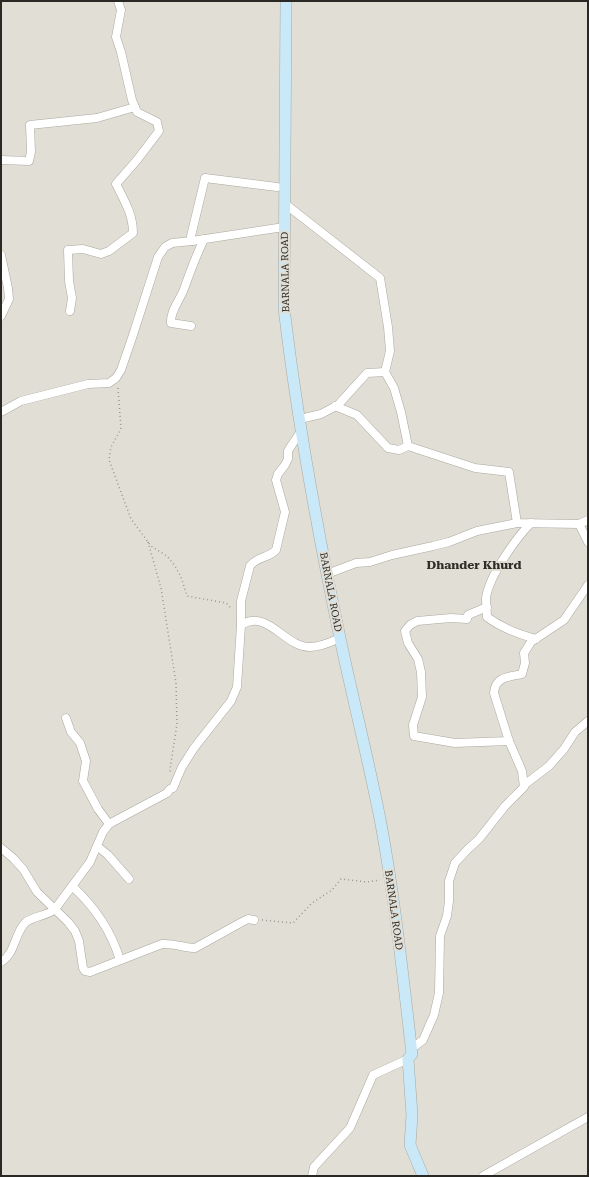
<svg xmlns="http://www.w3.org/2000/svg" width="589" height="1177" font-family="'Roboto Serif',serif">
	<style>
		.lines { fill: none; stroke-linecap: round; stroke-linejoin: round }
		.minor-casing { stroke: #aaa89f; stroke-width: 9 }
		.secondary-casing { stroke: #aaa89f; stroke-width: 12 }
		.path { stroke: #999790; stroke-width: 1.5; stroke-dasharray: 1 3; stroke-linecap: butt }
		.minor { stroke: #fff; stroke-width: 8 }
		.secondary { stroke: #c9e9f9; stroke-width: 11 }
		.labels { text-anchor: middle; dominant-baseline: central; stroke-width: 4; stroke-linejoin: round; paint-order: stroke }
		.street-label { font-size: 10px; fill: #292825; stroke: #e1ded5 }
		.quarter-label { font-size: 12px; font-weight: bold; fill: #2f2d26; stroke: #e1ded5 }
	</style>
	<rect width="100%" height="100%" fill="#e1ded5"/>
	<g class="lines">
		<defs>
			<g id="minor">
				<path d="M1,160L29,161L31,152L30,125L97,118L135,107"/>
				<path d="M284,203L380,278L388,327L390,351L385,372L394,388L401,412L408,446L475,468L509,472L517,523L579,524L588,542"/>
				<path d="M192,241L191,236L205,178L277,187"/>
				<path d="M1,255L8,288L9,299L1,316"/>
				<path d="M70,311L72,298L69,281L68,250L83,249L101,254L109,251L133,233C133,214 124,200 116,184L137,160L159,131L157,122L137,112L132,100L121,52L116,37L121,10L118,1"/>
				<path d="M191,326L171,323C170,311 180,300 184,289C190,272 196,256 204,239"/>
				<path d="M335,406L357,415L388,448L399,450L408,446"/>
				<path d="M1,412L21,401L88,384L109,383L116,378L121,370L133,335L158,257L165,247L172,243L192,241L284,227"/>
				<path d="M300,419L321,414L338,405L367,373L385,372"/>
				<path d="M531,523C516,538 489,576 486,598C486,604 487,611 487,617C502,628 517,634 536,639"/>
				<path d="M579,524L588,520"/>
				<path d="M327,574L356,563L370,562L392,555L433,546L449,542L477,531L517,523"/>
				<path d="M487,607L468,615L467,619L451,618L417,621L410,625L405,631L408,643L418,659L421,672L422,697L413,725L414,736L455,743L509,741"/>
				<path d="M241,625C268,608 285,648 310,647C321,647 331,642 340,638"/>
				<path d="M66,718L71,732L80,743L86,761L83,781L98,809L109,824"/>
				<path d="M524,785L549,766L564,749L575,732L588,721"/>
				<path d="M97,846L108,855L129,879"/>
				<path d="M1,848L13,858L23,869L37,892L68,922L75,931L79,941L83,968L85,971L90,972L162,944C174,943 184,948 195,948L242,922L248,919L254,920"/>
				<path d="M72,886C95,907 111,930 120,960"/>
				<path d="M1,962C16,953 14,933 26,922C34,916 47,916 55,909L90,862L103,832L109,824L167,793L170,789L173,788L182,767L194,748L231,701L237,687L241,625V601L250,566C256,557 269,558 276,550L285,512L276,480L278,474L285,465L288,459V451L291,446L302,430"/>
				<path d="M411,1049L423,1040L434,1015L439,993L440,936L447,916L449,901V881L455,863L467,850L479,839L505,806L524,787L522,771L509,741L494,693C495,677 508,677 522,674L525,663L524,653L531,642L564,620L588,585"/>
				<path d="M312,1176L314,1167L350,1128L373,1075L408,1059"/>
				<path d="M483,1176L588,1117"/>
			</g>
			<path id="secondary" d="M286,1L284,308C297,418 317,529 340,638C353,700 369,762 381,824C395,900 403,977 412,1054L408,1059L412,1115L410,1145L423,1176"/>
		</defs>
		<use href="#minor" class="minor-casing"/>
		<use href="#secondary" class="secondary-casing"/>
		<g class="path">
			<path d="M118,388L121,429L111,447L109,460L131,519L151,546L167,556L175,566L181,577L187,596L226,603L232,609"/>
			<path d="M148,542L161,588L176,683L177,724L170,769V772"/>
			<path d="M262,920L293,923L312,903L332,890L341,879L367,882L380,880"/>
		</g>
		<use href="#minor" class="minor"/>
		<use href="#secondary" class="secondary"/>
	</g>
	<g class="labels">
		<g class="street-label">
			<text transform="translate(285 272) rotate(-91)">BARNALA ROAD</text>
			<text transform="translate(331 592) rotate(79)">BARNALA ROAD</text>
			<text transform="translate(394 910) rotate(82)">BARNALA ROAD</text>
		</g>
		<g class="quarter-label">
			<text x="474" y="565">Dhander Khurd</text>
		</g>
	</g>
	<rect width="589" height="1177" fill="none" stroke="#292825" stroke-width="4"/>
</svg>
